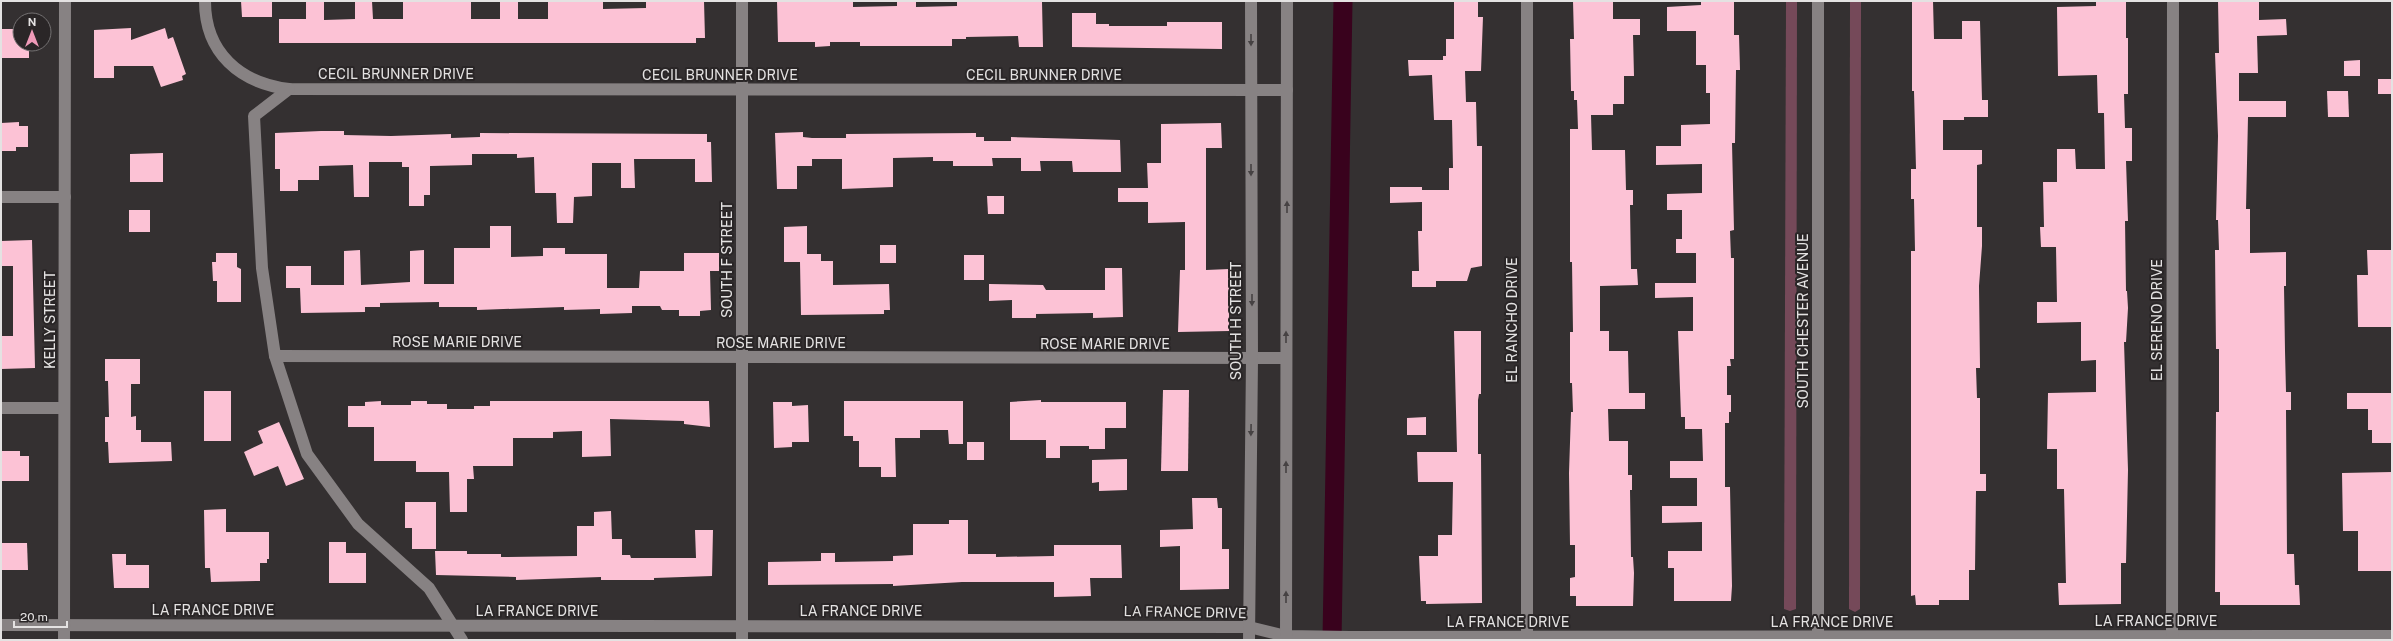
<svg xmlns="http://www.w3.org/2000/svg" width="2393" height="641" font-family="'Public Sans',sans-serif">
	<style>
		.green { fill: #754959 }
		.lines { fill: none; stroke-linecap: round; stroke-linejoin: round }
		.canal { stroke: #39021d; stroke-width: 19 }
		.building { fill: #fcc2d5 }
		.minor { stroke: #878283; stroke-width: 12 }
		.tertiary { stroke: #878283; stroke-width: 12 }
		.secondary { stroke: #878283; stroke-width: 12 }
		.oneway { fill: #464243 }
		.labels { text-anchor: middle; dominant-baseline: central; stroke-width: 4; stroke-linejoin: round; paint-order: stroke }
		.street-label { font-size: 14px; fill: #e4e2e2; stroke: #2a2627 }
	</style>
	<rect width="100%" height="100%" fill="#343031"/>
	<g class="green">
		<path d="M1786,1H1797L1796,609L1790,611L1784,609Z"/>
		<path d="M1850,1H1861L1860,609L1855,612L1849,609Z"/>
	</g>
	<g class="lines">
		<path class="canal" d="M1332,640L1343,1"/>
	</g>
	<g class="building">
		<path d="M241,1H272V17H242Z"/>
		<path d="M306,1H324V20L355,19V1H372L373,19H403V1H471V19H500V1H518V19H548V1H603V9L646,8V1H704L705,38H696V43H279V19H306Z"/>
		<path d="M777,1H853V7L897,6V1H916V7L957,6V1L1042,2L1043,47H1019L1018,36L966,37V39H952V46H860V42H830V46L815,47V42H778Z"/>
		<path d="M1454,1H1478V17H1483L1481,71H1465L1466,102H1476L1477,146H1482V266L1471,268L1467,281H1436V287H1412V271H1419L1418,231H1422V202L1390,203V187H1422V190H1449V168H1453L1452,120H1434L1432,75L1409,76L1408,60H1443V56H1446V39H1454Z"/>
		<path d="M1573,1L1613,2V19H1640V35H1633L1634,76H1624V104H1613V115H1591L1592,150H1625L1626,190H1633V205H1630L1631,269H1637L1638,285L1600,286V331H1609V351H1628L1629,393H1645V409H1608L1609,441H1628V475H1632V490H1630L1631,557H1633L1634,573L1633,606H1576V596H1570V578L1575,577V545H1570L1569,473L1571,412H1573L1572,383H1570V332H1573L1572,262H1570V129H1578L1577,100H1574V91H1571L1570,39H1574Z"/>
		<path d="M1701,1H1734V35H1739L1740,70H1736L1735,143H1732L1734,230L1730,231L1731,258H1734V359H1730L1731,366H1727V395H1731V412H1729V423H1725V487H1730L1732,586L1731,601H1674V568H1668V551H1702V522L1662,523V506H1697V478H1670V461H1703L1702,429H1685V417H1681L1678,331H1693V297L1655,298V283H1696V253H1676V239H1682V210H1667V194L1702,193V164L1656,165V146H1681V125L1710,124V93H1706V65H1696V31H1667V7L1701,5Z"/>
		<path d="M1912,1H1933L1934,39H1962V21H1980L1982,100H1988V117H1964V120H1943V150H1982V164L1977,165V227H1982V246L1979,286L1980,368H1976L1977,398H1980V474H1986V491H1976L1975,570H1969V600H1939V605H1916L1915,595L1911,596V251H1915L1914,199H1911V169H1916L1914,91H1912Z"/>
		<path d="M2096,1H2126V38H2128V94H2124L2125,128H2132V161H2126L2128,221H2125L2126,291H2127L2128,308L2126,342H2124L2128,470L2126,563H2121V604L2059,605L2058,583H2066L2064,489H2057V449H2047L2048,393L2096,392V360L2081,361V322L2037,323V302H2057L2056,247H2041L2040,227H2044L2043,182H2057V149H2075L2076,169H2105L2104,113H2098L2097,75L2058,76L2057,7L2096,6Z"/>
		<path d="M2218,1H2259V20L2286,19L2287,35L2257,36L2258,73H2239V101H2286V117H2248L2246,209H2250V253L2286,252V286H2284L2285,351L2286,392H2291V410H2286L2287,554H2294L2295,585H2299L2300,605H2220V592H2215L2216,412H2219V349H2216L2215,250H2219L2218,220H2216L2218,136L2215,53H2219Z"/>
		<path d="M1072,13H1096V24H1109V26H1167V22H1222V49L1072,47Z"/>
		<path d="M131,28V40L165,28L168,39L173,37L186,74L182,76L183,80L161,87L153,66H114V78H94V30Z"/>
		<path d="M1,29H17V34H20V44H29V58H1Z"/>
		<path d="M2360,60V76H2344V61Z"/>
		<rect x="2378" y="79" width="14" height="15"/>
		<path d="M2327,91H2348L2349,117H2328Z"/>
		<path d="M19,122V126H28V147H16V151H1V123Z"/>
		<path d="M1221,123L1222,148H1206V270L1229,269V331L1178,332L1180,270H1185V222L1148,223V202H1118V188H1148L1147,163H1161V124Z"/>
		<path d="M321,131H344V135L391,136L451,134V138L480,137V133L707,134V142H711L712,182H695V159H634L635,188H621V163H592V196L574,197L573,223H557L556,193H535L534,157L517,158V154H472V165L430,166V195H424V206H409V167H402V162H369V197H354L353,165L319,166V180H298V191H280V169H275V133Z"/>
		<path d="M803,132V137L812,138H846V134L976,133V137H984V141H1011V137L1120,140L1121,172H1073L1072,161H1040L1041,171H1021V158H992L993,166H953V161H933V157L893,158V187L842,189V159H812V166H797V189H777L775,133Z"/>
		<path d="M163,153V182H130V154Z"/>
		<path d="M987,196H1004V214H988Z"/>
		<rect x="129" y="210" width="21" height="22"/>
		<path d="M490,226H511V257L543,256V248H565V254H607V288H639L640,271H684V253H719V271H710L711,310L700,311V316H679V310H662L660,306H632V313L600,314V309L564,310V307L477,310V307H439V302L380,303V307H365V312L301,313L300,288H286V266H311V285H344V251L360,250L361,285L410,282V251L424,250V284H454V248H490Z"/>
		<path d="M807,226V254H821V261H833V285L889,284L890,310H884V314L801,315L800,262H784V227Z"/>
		<path d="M32,240L35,368L1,369V336H13V266H1V241Z"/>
		<rect x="880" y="245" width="16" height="18"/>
		<path d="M2367,250H2392V327H2358L2357,275H2368Z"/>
		<path d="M216,253H237V267L241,269V302H217V281H213L212,262H216Z"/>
		<rect x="964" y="255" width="20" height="25"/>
		<path d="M1105,268H1122L1123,317L1093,318V313L1036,314V318H1012V300L989,301V284L1043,285L1046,290H1105Z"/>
		<path d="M1454,331H1481V394H1479L1478,400V454H1481L1482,603L1426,604V601H1421L1419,556H1438V535H1452L1453,482H1418L1417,452H1457Z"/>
		<path d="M105,359H140V384H131V417L136,416V430H141V442H171L172,461L109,463L108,442H105V417H109L108,381H105Z"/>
		<path d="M1163,390H1189L1188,471H1161Z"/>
		<rect x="204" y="391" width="27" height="50"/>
		<path d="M2347,393H2392V443H2372V430H2368V409H2347Z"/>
		<path d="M1041,400V402H1126V428H1105V449H1089V446H1060V458H1046V440H1010V402Z"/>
		<path d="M381,401V405H411V401H427V404H447V409H474V406H490V401H709L710,427L684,424V421L610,419L611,456L582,457V431L553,432V438H513V466H473L474,479H467V512H450L449,472H416V461H374V427H348V406H365V402Z"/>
		<path d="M844,401H963V444H949L948,430H920V438H895L896,477H881V467H859V441H853V436H844Z"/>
		<path d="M773,402H792V406L808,405L809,442H792V447L774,448Z"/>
		<path d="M1426,417V435H1407V418Z"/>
		<path d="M279,422L304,479L286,486L278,466L254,476L244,452L263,443L258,431Z"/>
		<rect x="967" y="442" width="17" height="18"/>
		<path d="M1,451H20V456H29V481H1Z"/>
		<path d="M1127,459V490L1099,491V482L1092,483V460Z"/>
		<path d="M2392,472V571H2358V531H2343L2342,473Z"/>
		<path d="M1192,498H1217L1218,508H1222V549H1229V589L1180,590V546L1160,547V530L1193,529Z"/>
		<path d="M405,502H436V549H412V528H405Z"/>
		<path d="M226,509V532H269V559H267V563H260V581L211,582L210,568H205L204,510Z"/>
		<path d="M611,511L612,539H622V555H630L631,558H696L695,530H713L712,576L654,578V580H601V577L516,580V577L436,575L435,551H467V554H501V557L577,556V526H594V512Z"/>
		<path d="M949,520H968V554H996V557L1054,556V545H1121L1122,578H1090L1091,596L1054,597V582H962L893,586V584L768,585V562L821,561V553H835V562L893,561V556L913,555V524H949Z"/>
		<path d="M329,542H346V553H366V583H329Z"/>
		<path d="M1,543H27L28,570H1Z"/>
		<path d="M112,554H126V565H149V588H114Z"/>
	</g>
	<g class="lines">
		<g class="minor">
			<path d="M205,1C205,53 240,83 289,89L1287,90"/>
			<path d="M289,89L254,116L262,268L275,356L307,454L358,524L429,588L462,640"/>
			<path d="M1,197H65"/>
			<path d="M275,356L1286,358"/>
			<path d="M1,408H64"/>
			<path d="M1,625L1249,627L1286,636L1350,637L2392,636"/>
			<path d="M64,640L65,1"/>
			<path d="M742,640V1"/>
			<path d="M1527,640V1"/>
			<path d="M2172,640L2173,1"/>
		</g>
		<g class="tertiary">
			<path d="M1249,640L1252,359L1251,1"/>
			<path d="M1286,640L1287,1"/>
		</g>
		<path class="secondary" d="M1818,1V640"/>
	</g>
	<defs><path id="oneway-solid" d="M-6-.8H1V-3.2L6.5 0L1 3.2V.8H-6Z"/></defs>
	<g class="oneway">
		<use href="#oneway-solid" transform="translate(1251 40) rotate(90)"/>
		<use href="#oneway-solid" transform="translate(1251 170) rotate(90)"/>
		<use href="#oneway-solid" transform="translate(1287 207) rotate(-90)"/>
		<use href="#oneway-solid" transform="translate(1252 300) rotate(90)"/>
		<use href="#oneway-solid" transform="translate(1286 337) rotate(-90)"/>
		<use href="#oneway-solid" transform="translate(1251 430) rotate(91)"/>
		<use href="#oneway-solid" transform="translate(1286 467) rotate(-90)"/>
		<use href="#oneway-solid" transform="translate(1286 597) rotate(-90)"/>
	</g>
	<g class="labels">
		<g class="street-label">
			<text x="396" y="74">CECIL BRUNNER DRIVE</text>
			<text x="720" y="75">CECIL BRUNNER DRIVE</text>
			<text x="1044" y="75">CECIL BRUNNER DRIVE</text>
			<text transform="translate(727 260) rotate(-90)">SOUTH F STREET</text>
			<text transform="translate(50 320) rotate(-90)">KELLY STREET</text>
			<text transform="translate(1512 320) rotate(-90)">EL RANCHO DRIVE</text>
			<text transform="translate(2157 320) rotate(-90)">EL SERENO DRIVE</text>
			<text transform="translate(1236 321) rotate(-90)">SOUTH H STREET</text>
			<text transform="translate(1803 321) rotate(-90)">SOUTH CHESTER AVENUE</text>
			<text x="457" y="342">ROSE MARIE DRIVE</text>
			<text x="781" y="343">ROSE MARIE DRIVE</text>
			<text x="1105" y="344">ROSE MARIE DRIVE</text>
			<text x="213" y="610">LA FRANCE DRIVE</text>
			<text x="537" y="611">LA FRANCE DRIVE</text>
			<text x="861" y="611">LA FRANCE DRIVE</text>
			<text transform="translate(1185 612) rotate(1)">LA FRANCE DRIVE</text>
			<text x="2156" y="621">LA FRANCE DRIVE</text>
			<text x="1508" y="622">LA FRANCE DRIVE</text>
			<text x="1832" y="622">LA FRANCE DRIVE</text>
		</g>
	</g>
	<rect width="2393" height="641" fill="none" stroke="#e4e2e2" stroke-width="4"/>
	<g transform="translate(32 32)"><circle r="19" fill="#2a2627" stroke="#747172"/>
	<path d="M0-3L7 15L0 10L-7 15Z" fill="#ef9ab8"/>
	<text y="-6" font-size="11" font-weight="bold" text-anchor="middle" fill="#e4e2e2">N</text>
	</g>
	<path d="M14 621v6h53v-6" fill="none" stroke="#e4e2e2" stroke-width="2"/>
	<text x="20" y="621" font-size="12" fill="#e4e2e2" stroke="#2a2627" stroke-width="3" paint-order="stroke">20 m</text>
</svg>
